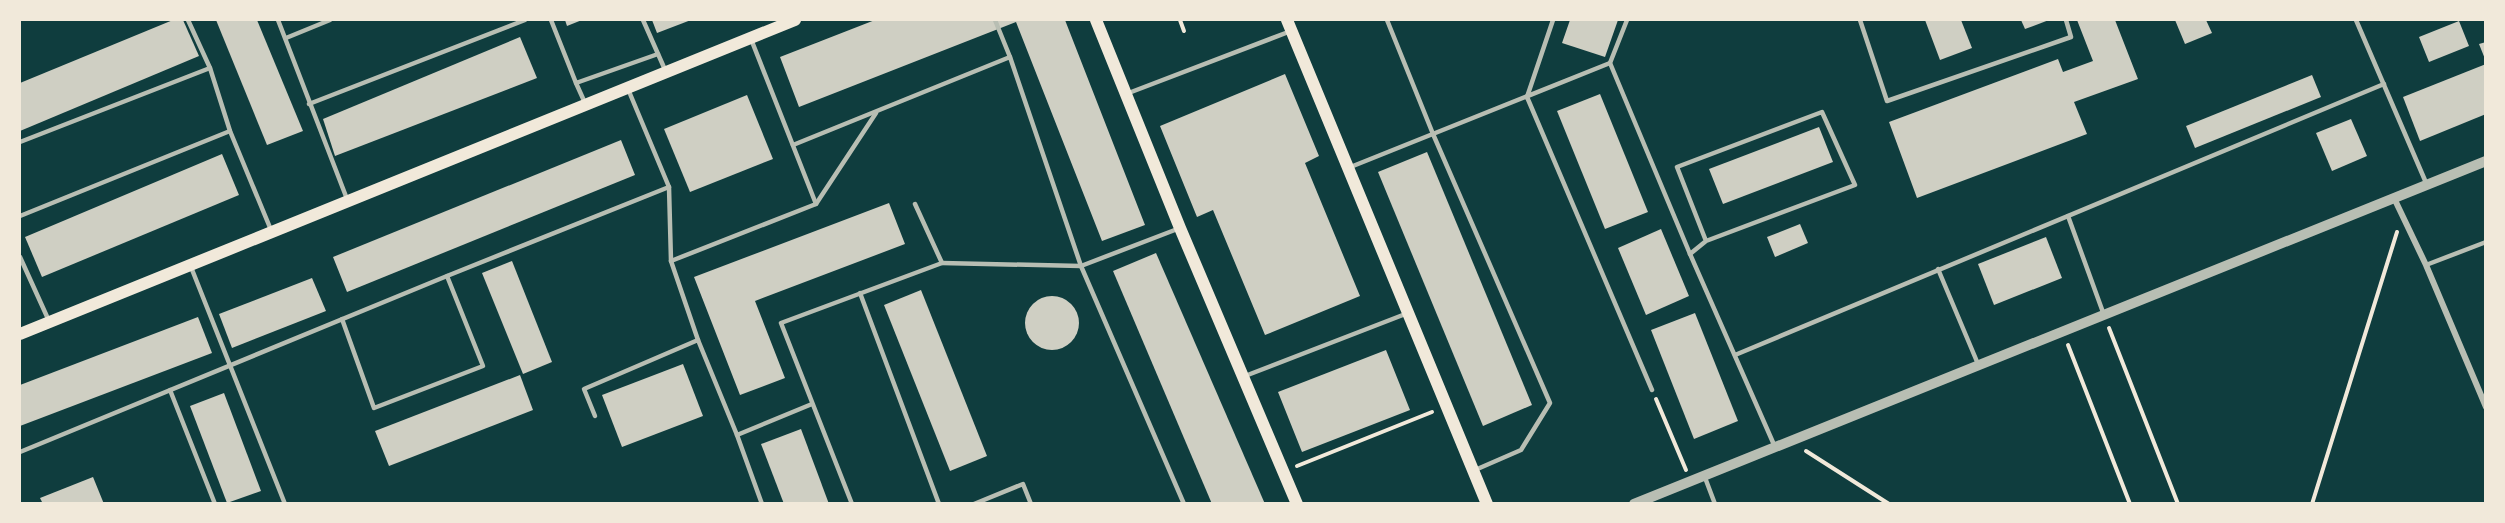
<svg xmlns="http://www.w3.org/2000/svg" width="2505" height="523" font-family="Ubuntu,sans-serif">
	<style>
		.building { fill: #cfcfc3 }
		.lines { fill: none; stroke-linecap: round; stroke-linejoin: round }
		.path { stroke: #f1e9da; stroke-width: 4 }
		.service { stroke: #b8beb3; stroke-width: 4.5 }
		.minor { stroke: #b8beb3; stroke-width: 6 }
		.tertiary { stroke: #b8beb3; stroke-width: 10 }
		.secondary { stroke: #f1e9da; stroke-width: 12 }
	</style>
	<rect width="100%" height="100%" fill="#0f3d3e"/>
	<g class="building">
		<path d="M173,20H183L199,56L20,131V83Z"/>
		<path d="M216,20H257L303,131L267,145Z"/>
		<path d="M565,20H582L567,26Z"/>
		<path d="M652,20H691L657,33Z"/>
		<path d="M875,20H1065L1145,225L1102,241L1016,22L799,107L780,57Z"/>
		<path d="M1570,20H1618L1605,57L1562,43Z"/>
		<path d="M1925,20H1961L1972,48L1940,60Z"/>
		<path d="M2021,20H2049L2025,29Z"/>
		<path d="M2077,20H2115L2138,79L2074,102L2087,134L1917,198L1889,122L2058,59L2063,72L2093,61Z"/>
		<path d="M2175,20H2206L2212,33L2185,44Z"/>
		<path d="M2459,21L2469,46L2429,62L2419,37Z"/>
		<path d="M520,37L537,78L335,156L323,119Z"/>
		<path d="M2486,42V59H2485L2479,44Z"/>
		<path d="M2486,64V114L2420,141L2403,97Z"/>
		<path d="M1285,74L1319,156L1305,163L1360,296L1265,335L1213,210L1197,217L1160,126Z"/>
		<path d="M2312,75L2321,97L2195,148L2186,126Z"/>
		<path d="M1600,94L1648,212L1605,229L1557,111Z"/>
		<path d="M747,95L773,159L690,192L664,129Z"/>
		<path d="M2351,119L2367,156L2332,171L2316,133Z"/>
		<path d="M1819,127L1833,162L1723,204L1709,169Z"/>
		<path d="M621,140L635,175L347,292L333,257Z"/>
		<path d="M1427,152L1532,405L1483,426L1378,172Z"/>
		<path d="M222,154L239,195L42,277L25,237Z"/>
		<path d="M889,203L905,244L755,301L785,378L740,395L694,277Z"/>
		<path d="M1800,224L1808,243L1775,257L1767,237Z"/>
		<path d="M1661,229L1689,296L1646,315L1618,248Z"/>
		<path d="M2046,237L2062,278L1994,305L1978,264Z"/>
		<path d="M1156,253L1265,504H1212L1113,271Z"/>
		<path d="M512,261L552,362L523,374L482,273Z"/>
		<path d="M312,278L326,311L232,348L219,314Z"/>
		<path d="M921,290L987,456L950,471L884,305Z"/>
		<circle cx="1052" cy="323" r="27"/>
		<path d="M1695,313L1738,421L1694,439L1651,330Z"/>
		<path d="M198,317L212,353L20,426V385Z"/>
		<path d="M1386,350L1410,410L1302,452L1278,392Z"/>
		<path d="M683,364L703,416L622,447L602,395Z"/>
		<path d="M520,375L533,410L389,466L375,431Z"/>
		<path d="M224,393L261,491L227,503L190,406Z"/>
		<path d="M801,429L829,504H784L761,444Z"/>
		<path d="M93,477L104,504H43L40,498Z"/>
	</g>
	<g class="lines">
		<g class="path">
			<path d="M1180,20L1184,31"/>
			<path d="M2109,328L2178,504"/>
			<path d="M2068,345L2130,504"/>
			<path d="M1656,399L1686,470"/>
			<path d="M1806,451L1889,504"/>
			<path d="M1297,466L1432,412"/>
			<path d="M2312,504L2397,232"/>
		</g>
		<g class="service">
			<path d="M188,20L210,68L230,131L271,230"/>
			<path d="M278,20L347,199"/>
			<path d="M551,20L576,83L658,54"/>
			<path d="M643,20L666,72"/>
			<path d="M995,20L1010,57"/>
			<path d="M1387,20L1433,134L1550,403L1521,450L1475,470"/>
			<path d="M1553,20L1527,97L1652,390"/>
			<path d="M1627,20L1610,63L1690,254L1775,447"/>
			<path d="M1860,20L1887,101L2071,37L2066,20"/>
			<path d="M2356,20L2427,185"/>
			<path d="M286,38L330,20"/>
			<path d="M751,39L816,204"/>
			<path d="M576,83L585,103"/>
			<path d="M628,89L669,187L671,261L698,340"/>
			<path d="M1126,94L1291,31"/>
			<path d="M309,104L525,20"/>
			<path d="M20,142L210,68"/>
			<path d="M793,145L1010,57L1081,266L1184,504"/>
			<path d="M1348,168L1610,63"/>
			<path d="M20,216L230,131"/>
			<path d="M2068,216L2104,315"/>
			<path d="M1690,254L1706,241L1855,185L1822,112L1677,167L1706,241"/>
			<path d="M20,257L49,321"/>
			<path d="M671,261L816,204L876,113"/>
			<path d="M942,263L1081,266L1180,228"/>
			<path d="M2426,265L2486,242"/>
			<path d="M191,267L285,504"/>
			<path d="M1938,269L1978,364"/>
			<path d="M860,293L939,504"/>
			<path d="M342,319L374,408L483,366L447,276"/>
			<path d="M1735,355L2384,84"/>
			<path d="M1245,376L1408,313"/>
			<path d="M170,390L215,504"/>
			<path d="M595,416L584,389L698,340L737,435"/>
			<path d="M20,452L447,276L669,187"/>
			<path d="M1704,475L1715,504"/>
			<path d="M762,504L737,435L812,404"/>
			<path d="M852,504L781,323L942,263L915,204"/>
			<path d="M974,504L1023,484L1031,504"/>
		</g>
		<path class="minor" d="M2394,198L2426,265L2486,407"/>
		<path class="tertiary" d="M1634,504L2486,161"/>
		<g class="secondary">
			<path d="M1096,20L1180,228L1297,504"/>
			<path d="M1287,20L1487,504"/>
			<path d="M20,334L795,20"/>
		</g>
	</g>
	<rect width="2505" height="523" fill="none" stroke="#f1e9da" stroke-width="42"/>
</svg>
